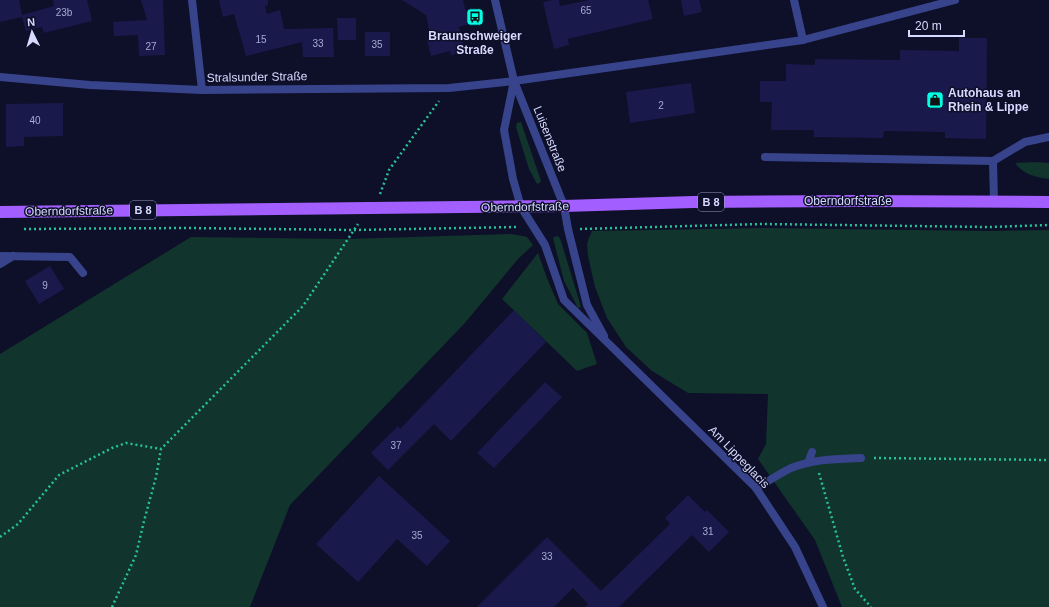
<svg xmlns="http://www.w3.org/2000/svg" width="1049" height="607" font-family="Arial,sans-serif">
	<style>
		.green { fill: #11342c }
		.building { fill: #1a194b }
		.lines { fill: none; stroke-linecap: round; stroke-linejoin: round }
		.path { stroke: #28c29a; stroke-width: 2.5; stroke-dasharray: 2 3; stroke-linecap: butt }
		.lane { stroke: #37448b; stroke-width: 8 }
		.street { stroke: #37448b; stroke-width: 8 }
		.primary { stroke: #a35eff; stroke-width: 12 }
		.labels { text-anchor: middle; dominant-baseline: central; stroke-width: 3; stroke-linejoin: round; paint-order: stroke }
		.number-label { font-size: 10px; fill: #a8aad2 }
		.shield { fill: #0e0f29; stroke: #9b9dbf; stroke-width: 1 }
		.shield-label { font-size: 11px; font-weight: bold; fill: #d7daff }
		.poi-label { font-size: 12px; font-weight: bold; fill: #d7daff; stroke: #0e0f29 }
		.street-label { font-size: 12px; fill: #d7daff; stroke: #0e0f29 }
	</style>
	<rect width="100%" height="100%" fill="#0e0f29"/>
	<g class="green">
		<path d="M521,122L540,178L541,182L537,184L529,169L516,127L517,123Z"/>
		<path d="M1034,162L1049,163V179C1035,177 1024,175 1015,163Z"/>
		<path d="M765,228L990,231L1049,230V607H842L815,540L758,459L766,444L768,394L688,393L652,371L626,347L607,318L595,287L588,256L587,245L588,240L592,231Z"/>
		<path d="M512,234L527,237L533,245L518,259L464,324L290,505L250,607H0V354L191,237L346,239Z"/>
		<path d="M556,236L559,237L561,241L581,307L578,308L564,281L554,242L553,238Z"/>
		<path d="M538,253L547,278L558,304L587,333L597,364L577,371L502,299Z"/>
	</g>
	<g class="building">
		<path d="M0,0H19L22,15L54,6L53,0H87L92,21L44,33L42,27L26,31L22,17L0,22Z"/>
		<path d="M141,0H163L165,55L139,56L138,35L114,36L113,22L147,20Z"/>
		<path d="M219,0H268V5L265,6L267,14L280,10L284,29L333,28L334,57H303L302,42L246,56L234,14L223,17Z"/>
		<path d="M402,0H463L469,24L459,27L465,52L451,55L450,51L431,56L427,40L431,39L426,15Z"/>
		<path d="M552,0H559L560,6L589,0H648L653,19L568,39L569,45L554,49L543,2Z"/>
		<path d="M681,0H699L702,12L684,16Z"/>
		<path d="M337,18H356V40H338Z"/>
		<rect x="365" y="32" width="25" height="24"/>
		<path d="M959,38H987L986,139L945,138V132L884,131L883,138L814,137V130H771L772,102H760V81H786V64L815,65V59L900,60V50L959,51Z"/>
		<path d="M691,83L695,113L630,123L626,92Z"/>
		<path d="M63,103V136L24,137V146L6,147V104Z"/>
		<path d="M50,266L64,289L39,304L25,281Z"/>
		<path d="M514,310L546,342L451,441L434,424L388,470L371,453L398,426L400,429Z"/>
		<path d="M545,382L562,397L494,468L477,453Z"/>
		<path d="M379,476L450,541L427,566L397,539L358,582L316,544Z"/>
		<path d="M688,495L705,512L707,510L729,532L709,552L692,535L619,607H585L588,604L573,588L554,607H477L547,537L601,591L670,524L665,518Z"/>
	</g>
	<g class="lines">
		<g class="path">
			<path d="M380,194L389,170L439,101"/>
			<path d="M24,229L186,228L354,230L517,227"/>
			<path d="M580,229L762,224L989,227L1049,225"/>
			<path d="M874,458L1049,460"/>
			<path d="M819,473L843,557L855,589L871,607"/>
			<path d="M0,537L18,524L59,475L112,448L126,443L161,449"/>
			<path d="M112,607L136,555L144,521L156,477L161,449L303,306L358,224"/>
		</g>
		<g class="lane">
			<path d="M765,157L993,161L994,202"/>
			<path d="M993,161L1025,142L1049,137"/>
			<path d="M808,463L812,452"/>
			<path d="M756,488C767,482 779,474 791,468C814,459 837,459 861,458"/>
		</g>
		<g class="street">
			<path d="M192,0L202,90"/>
			<path d="M495,0L514,81L564,206L568,229L587,305L604,336"/>
			<path d="M794,0L803,40"/>
			<path d="M0,77L90,85L202,90L449,88L514,81L803,40L955,0"/>
			<path d="M514,81L504,130L513,179L521,207L545,245L564,300L756,488L795,547L823,607"/>
			<path d="M0,256L70,257L83,273"/>
			<path d="M0,264L13,256"/>
		</g>
		<path class="primary" d="M0,212L564,206L693,202L858,201L1049,202"/>
	</g>
	<defs>
		<symbol id="bus-square" viewBox="-11 -11 22 22"><rect x="-9" y="-9" width="18" height="18" rx="4" fill="#03ffe6" stroke="#0e0f29"/><path d="M-5-6H5V4H4V6H2V4H-2V6H-4V4H-5ZM-3.5-4V0h7V-4ZM-3.5 1.2v1.5H-2V1.2ZM2 1.2v1.5H3.5V1.2Z" fill="#111"/></symbol>
		<symbol id="shop-square" viewBox="-11 -11 22 22"><rect x="-9" y="-9" width="18" height="18" rx="4" fill="#03ffe6" stroke="#0e0f29"/><path d="M-5-2.5h2.3a2.7 3.5 0 0 1 5.4 0H5L5.5 6h-11ZM-1.5-2.5h3a1.5 2.3 0 0 0-3 0Z" fill="#111"/></symbol>
	</defs>
	<g fill-rule="evenodd">
		<use href="#bus-square" x="465" y="7" width="20" height="20"/>
		<use href="#shop-square" x="925" y="90" width="20" height="20"/>
	</g>
	<g class="labels">
		<g class="number-label">
			<text x="586" y="10">65</text>
			<text x="64" y="12">23b</text>
			<text x="261" y="39">15</text>
			<text x="318" y="43">33</text>
			<text x="377" y="44">35</text>
			<text x="151" y="46">27</text>
			<text x="661" y="105">2</text>
			<text x="35" y="120">40</text>
			<text x="45" y="285">9</text>
			<text x="396" y="445">37</text>
			<text x="708" y="531">31</text>
			<text x="417" y="535">35</text>
			<text x="547" y="556">33</text>
		</g>
		<g class="shield">
			<rect x="698" y="193" width="26" height="18" rx="3"/>
			<rect x="130" y="201" width="26" height="18" rx="3"/>
		</g>
		<g class="shield-label">
			<text x="711" y="202">B 8</text>
			<text x="143" y="210">B 8</text>
		</g>
		<g class="poi-label">
			<text x="475" y="36">Braunschweiger<tspan x="475" dy="14">Straße</tspan></text>
			<text x="948" y="93" text-anchor="start">Autohaus an<tspan x="948" dy="14">Rhein &amp; Lippe</tspan></text>
		</g>
		<g class="street-label">
			<text transform="translate(257 77) rotate(-1)">Stralsunder Straße</text>
			<text transform="translate(550 139) rotate(68)">Luisenstraße</text>
			<text x="848" y="201">Oberndorfstraße</text>
			<text transform="translate(525 207) rotate(-1)">Oberndorfstraße</text>
			<text transform="translate(69 211) rotate(-1)">Oberndorfstraße</text>
			<text transform="translate(739 457) rotate(46)">Am Lippeglacis</text>
		</g>
	</g>
	<g transform="translate(32 32) rotate(355)" stroke="#0e0f29" stroke-width="3" paint-order="stroke">
	<path d="M0-3L7 15L0 10L-7 15Z" fill="#d7daff"/>
	<text y="-6" font-size="11" font-weight="bold" text-anchor="middle" fill="#d7daff">N</text>
	</g>
	<path d="M909 30v6h55v-6" fill="none" stroke="#d7daff" stroke-width="2"/>
	<text x="915" y="30" font-size="12" fill="#d7daff" stroke="#0e0f29" stroke-width="3" paint-order="stroke">20 m</text>
</svg>
